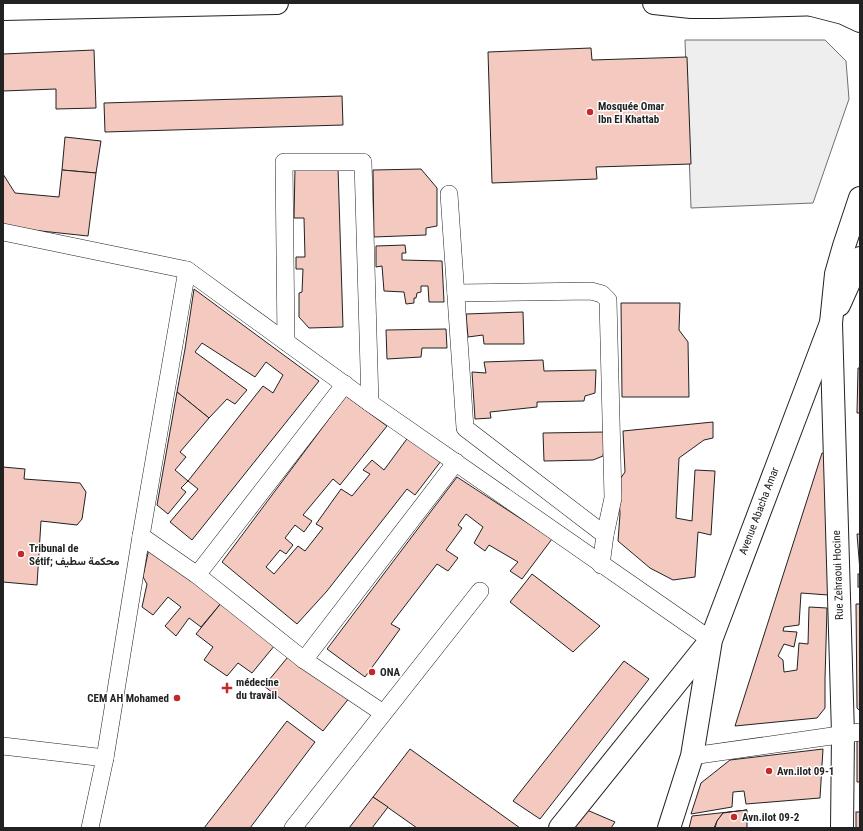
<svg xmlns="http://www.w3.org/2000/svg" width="863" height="831" font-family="'Roboto Condensed',Vazirmatn,sans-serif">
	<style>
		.green { fill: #eee; stroke: #6f6f6f }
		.building { fill: #f3c9c0; stroke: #222 }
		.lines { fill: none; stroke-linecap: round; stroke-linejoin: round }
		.street-casing { stroke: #222; stroke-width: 18 }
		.secondary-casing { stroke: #222; stroke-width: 24 }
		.primary-casing { stroke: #222; stroke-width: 24 }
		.street { stroke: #fff; stroke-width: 17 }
		.secondary { stroke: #fff; stroke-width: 22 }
		.primary { stroke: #fff; stroke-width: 22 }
		.poi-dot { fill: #c62828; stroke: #fff; stroke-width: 1.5 }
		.labels { text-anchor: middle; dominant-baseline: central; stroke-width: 3; stroke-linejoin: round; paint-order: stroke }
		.poi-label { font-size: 11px; font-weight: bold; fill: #222; stroke: #fff; text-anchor: start }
		.street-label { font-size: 11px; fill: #222; stroke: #fff }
	</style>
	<rect width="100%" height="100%" fill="#fff"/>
	<path class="green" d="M685,40H825L846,61L849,99L813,203L691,208Z"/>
	<g class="building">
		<path d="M591,48L592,60L687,57L691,164L596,167L597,179L492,183L488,52Z"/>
		<path d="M94,50L96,108L56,109V89L3,91V54Z"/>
		<path d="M342,96L343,125L105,132L104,103Z"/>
		<path d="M65,137L101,141L96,173L62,170Z"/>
		<path d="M295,167H338L343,327L309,328L299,317V293L302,292L303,269H296V257H305L304,218H294Z"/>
		<path d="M421,169L437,188V226L426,228V235L374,237L373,170Z"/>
		<path d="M62,170L96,173L88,236L3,227V174L15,193L59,197Z"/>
		<path d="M405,245L406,253H402V260L442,261L444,302H429L428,286H421V292L417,293L416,298H414V303L406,304L404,292L384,291L382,266L376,267V246Z"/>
		<path d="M194,289L319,381L192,540L170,522L198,489L188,481L263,386L273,393L283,375L266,362L255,377L202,343L195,352L247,390L235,404L227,399L209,418L177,392L185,349Z"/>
		<path d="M621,303H680L679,330L688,342L689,397H622Z"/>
		<path d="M523,312L524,344H484L483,335L468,337L466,314Z"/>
		<path d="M446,329L447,348H422L421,357L387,359L386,330Z"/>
		<path d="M543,360L544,371L596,370L595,393L585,396L584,401L537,402V407L490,412L491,418L475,419L472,372L486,373L484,362Z"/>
		<path d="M858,368H860V413H857Z"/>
		<path d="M177,392L209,418L180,452L186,457L175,470L188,481L181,488L186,492L168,514L157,505Z"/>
		<path d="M346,396L387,426L340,485L333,479L303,515L312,521L304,532L295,525L285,538L293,545L286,554L280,550L266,567L274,574L298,546L305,551L323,528L316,524L341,489L352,496L370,474L363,470L372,460L384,470L409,436L441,461L415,495L407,489L327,591L297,624L222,562Z"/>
		<path d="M713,422V438L704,440L679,458L676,518L692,521L695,470L715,471L711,535L698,532L695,577L673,580L650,568L618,541L620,514L618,482L625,472L623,431Z"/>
		<path d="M606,432L603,456L593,460L544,461L543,433Z"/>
		<path d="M822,453L834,455L828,595L801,593L799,625L784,627L783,631L797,632L794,647L784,644L778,656L783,660L784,672L797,670L799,643L808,644L809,607L827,608L825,679V708L817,718L735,726Z"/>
		<path d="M3,467L25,469L24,479L80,483L86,492L82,519L77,525L41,521L37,585L3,582Z"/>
		<path d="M457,477L552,539L522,579L510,571L518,562L489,545L485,551L474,543L483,527L466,514L458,525L462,528L446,550L458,558L448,571L437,564L391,624L400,629L365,677L327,649Z"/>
		<path d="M857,534H860V571Z"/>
		<path d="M149,548L222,602L201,627L189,618L176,636L165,626L181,607L168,597L153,615L142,607L147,584L143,577Z"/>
		<path d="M532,574L600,626L573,652L510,602Z"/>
		<rect x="858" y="574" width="2" height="13"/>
		<path d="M222,602L275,645L252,673L238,663L227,676L204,660L213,647L196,634Z"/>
		<path d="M856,604H860V711L857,708Z"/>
		<path d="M292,652L350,697L323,731L264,686Z"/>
		<path d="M624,661L649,679L540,819L513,801Z"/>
		<path d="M287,721L315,742L250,828H204Z"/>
		<path d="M860,740V782H857V741Z"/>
		<path d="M410,749L520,828H417L373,797Z"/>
		<path d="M823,749L820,798L746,804L744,791L733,792L732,807L691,814L701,783L730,760Z"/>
		<path d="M373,797L388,807L372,828H349Z"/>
		<path d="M587,810L615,822L611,828H573Z"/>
		<path d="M747,810L723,813L717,821L714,828H689L692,816Z"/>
		<path d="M747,810V828H715L717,821L723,813Z"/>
		<rect x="856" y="812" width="4" height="16"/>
	</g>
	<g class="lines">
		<defs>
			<g id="street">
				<path d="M449,194L465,428L605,535L601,565"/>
				<path d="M3,232L187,270L370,403L711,640"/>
				<path d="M456,293L591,291L602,294L608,300L613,498L605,535"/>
				<path d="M286,342L284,162H363L370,403"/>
				<path d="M141,536L197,575L304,660L383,713"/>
				<path d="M197,575L345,384"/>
				<path d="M304,660L456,462"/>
				<path d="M3,746L105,758"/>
				<path d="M692,756L860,732"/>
				<path d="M90,828L105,758L141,536L187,270"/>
				<path d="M293,828L480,591"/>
			</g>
			<g id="secondary">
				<path d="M654,3L691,7H716L860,3"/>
				<path d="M3,9L277,3"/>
				<path d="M831,323L843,734L842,828"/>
			</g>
			<g id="primary">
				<path d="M812,5L843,13L860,21"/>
				<path d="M839,305L860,258"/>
				<path d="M560,828L710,641"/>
				<path d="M669,828L692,756L711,640L831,323L836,274L844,246L860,198"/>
			</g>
		</defs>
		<use href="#street" class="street-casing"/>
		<use href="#secondary" class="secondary-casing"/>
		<use href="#primary" class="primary-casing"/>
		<use href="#street" class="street"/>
		<use href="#secondary" class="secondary"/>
		<use href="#primary" class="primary"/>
	</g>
	<g class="poi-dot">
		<circle cx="590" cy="112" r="4"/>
		<circle cx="21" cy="554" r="4"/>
		<circle cx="372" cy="672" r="4"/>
		<path d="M225 682h4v4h4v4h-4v4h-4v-4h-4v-4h4z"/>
		<circle cx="177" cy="698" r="4"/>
		<circle cx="769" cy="771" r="4"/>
		<circle cx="734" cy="817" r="4"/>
	</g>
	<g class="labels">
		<g class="poi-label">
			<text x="598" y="106">Mosquée Omar<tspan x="598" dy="13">Ibn El Khattab</tspan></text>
			<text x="29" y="548">Tribunal de<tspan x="29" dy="13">Sétif; محكمة سطيف</tspan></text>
			<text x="380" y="672">ONA</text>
			<text x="236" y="682">médecine<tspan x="236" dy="13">du travail</tspan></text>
			<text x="169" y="698" text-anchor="end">CEM AH Mohamed</text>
			<text x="777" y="771">Avn.ilot 09-1</text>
			<text x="742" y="817">Avn.ilot 09-2</text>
		</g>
		<g class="street-label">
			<text transform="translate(759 511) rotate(-69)">Avenue Abacha Amar</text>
			<text transform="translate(838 575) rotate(-92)">Rue Zehraoui Hocine</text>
		</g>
	</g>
	<rect width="863" height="831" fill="none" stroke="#222222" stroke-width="8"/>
</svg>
